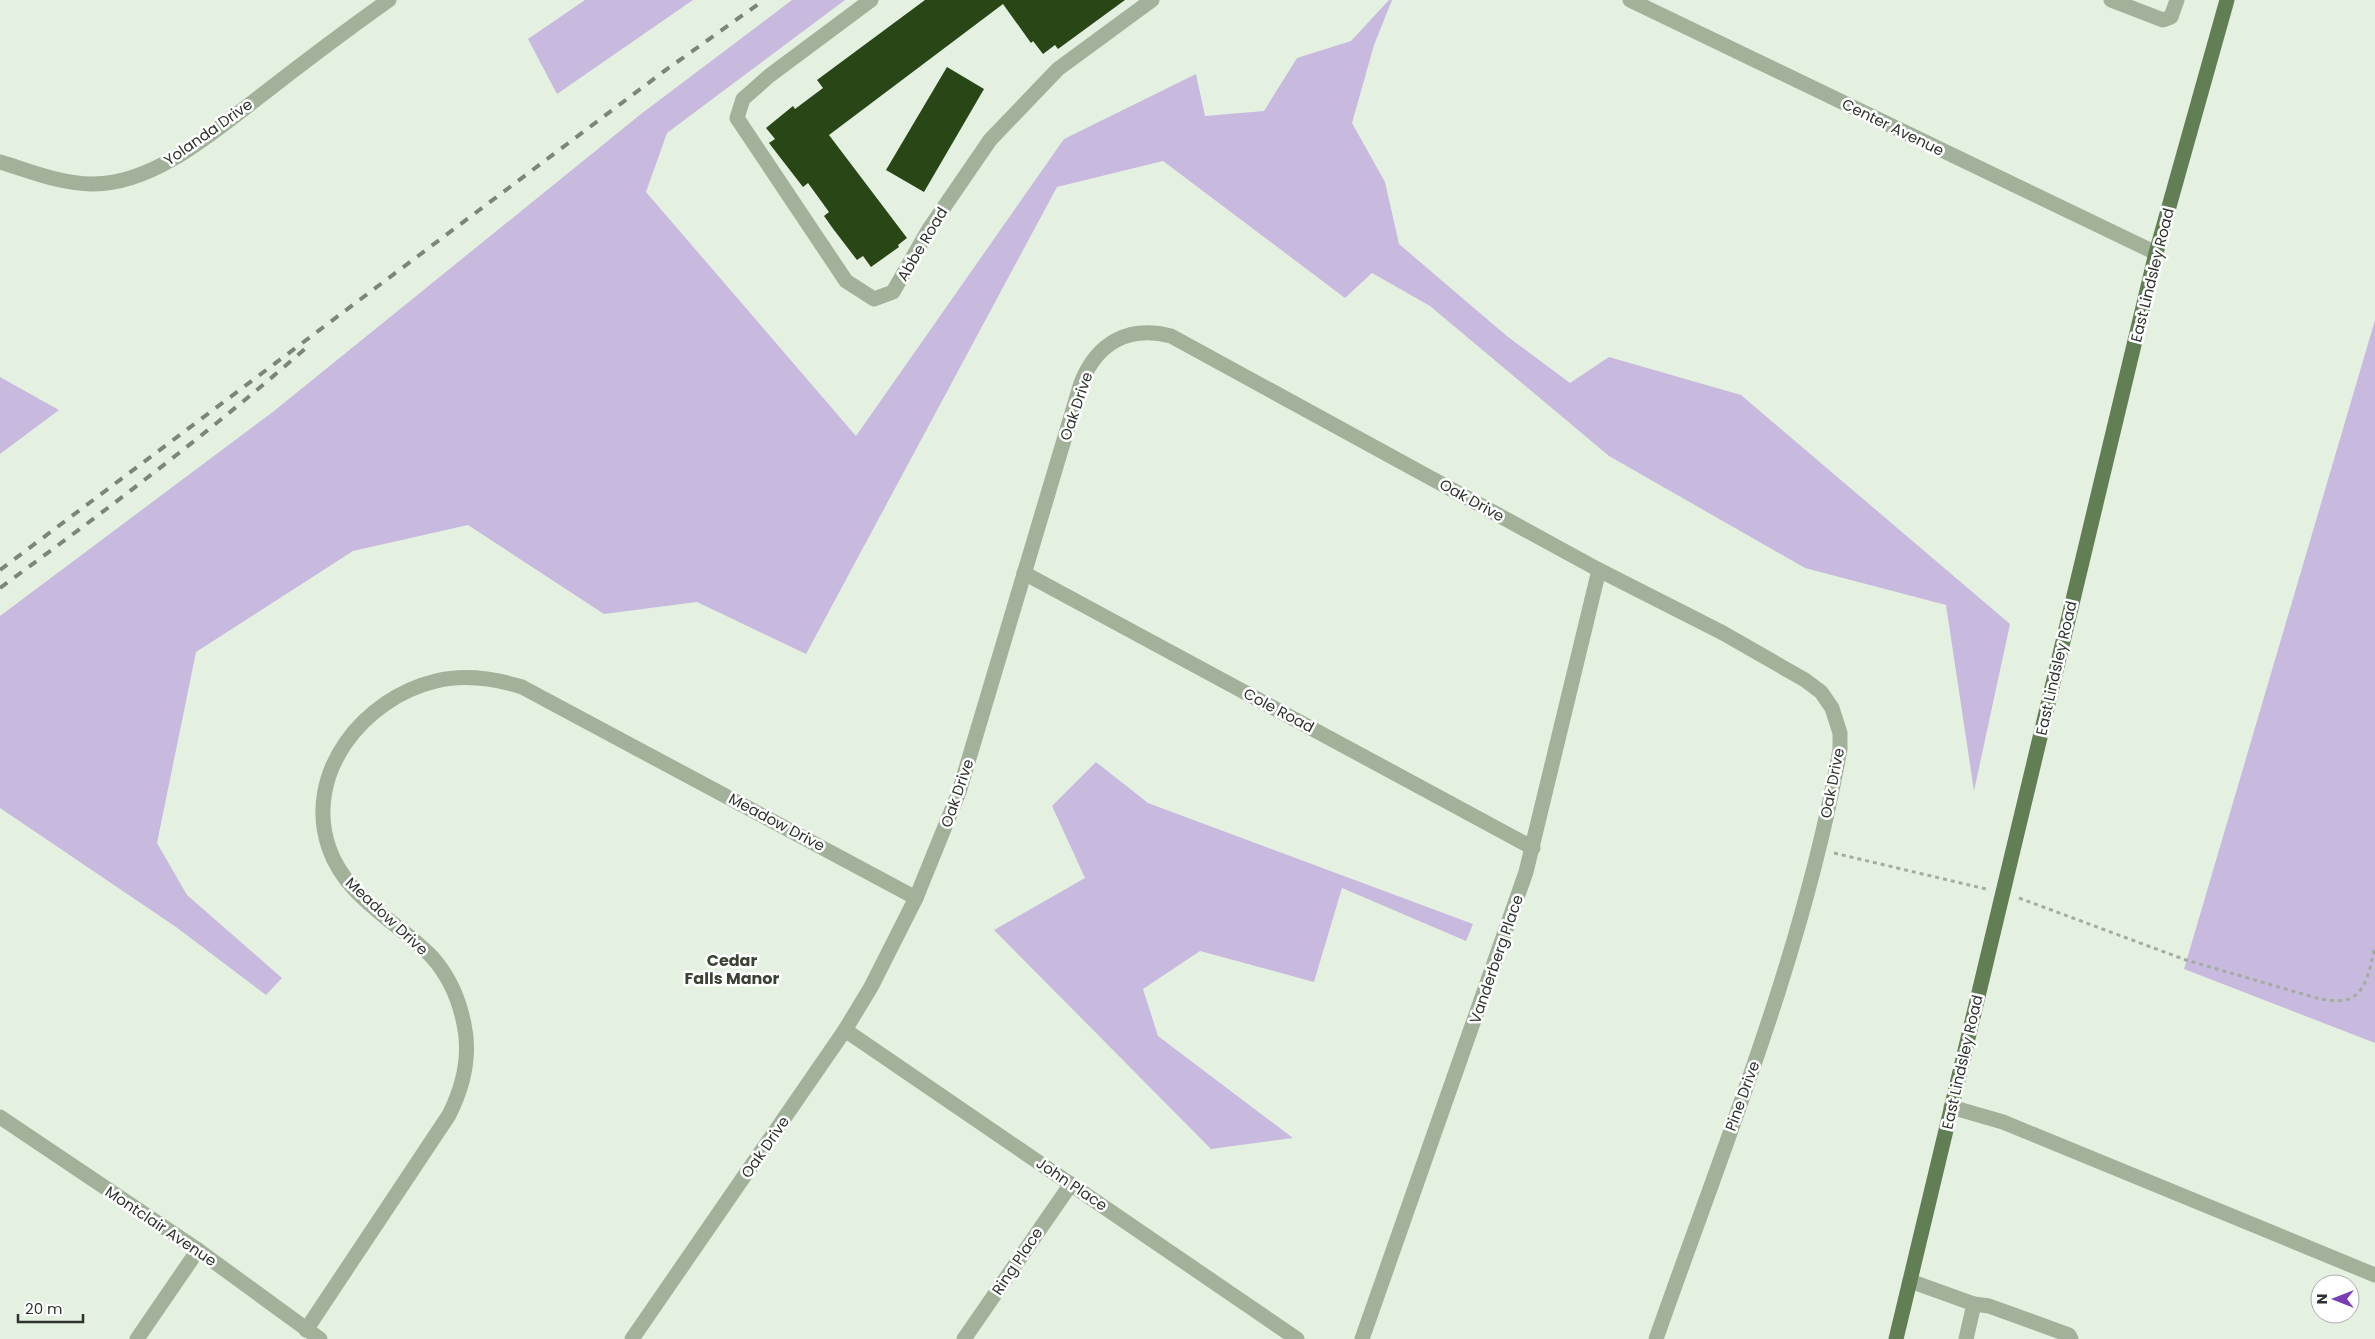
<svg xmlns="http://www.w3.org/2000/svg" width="2375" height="1339" font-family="Poppins,sans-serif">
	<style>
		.green { fill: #c8badf }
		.building { fill: #284616 }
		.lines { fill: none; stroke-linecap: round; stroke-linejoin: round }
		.path { stroke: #a3ac9f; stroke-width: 3; stroke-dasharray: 4 4; stroke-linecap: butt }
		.minor { stroke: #a1b19a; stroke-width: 15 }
		.major { stroke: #627e54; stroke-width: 15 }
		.rail { stroke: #7d847a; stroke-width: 4; stroke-dasharray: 9 9; stroke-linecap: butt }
		.labels { text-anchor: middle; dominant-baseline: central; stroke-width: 5; stroke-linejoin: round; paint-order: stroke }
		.street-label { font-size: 15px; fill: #2f332d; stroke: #fff }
		.neighbourhood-label { font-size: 16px; font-weight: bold; fill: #394234; stroke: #fff }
	</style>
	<rect width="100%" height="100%" fill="#e5f1e0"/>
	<g class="green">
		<path d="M585,0H693L557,94L528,39Z"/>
		<path d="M792,0H845L667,133L646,192L856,436L1064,139L1196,74L1205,116L1264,111L1297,58L1351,41L1389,0H1392L1374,45L1352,123L1385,182L1399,244L1508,337L1570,383L1609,357L1741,395L2010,624L1974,791L1946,605L1805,568L1609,456L1430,306L1372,273L1345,298L1163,161L1057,187L806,654L697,602L604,614L468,525L353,551L196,652L157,843L187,895L282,978L266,995L176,927L0,808V616L274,411L641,114Z"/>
		<path d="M2375,320V1043L2184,969Z"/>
		<path d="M0,377L59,410L0,454Z"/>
		<path d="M1096,762L1148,803L1473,924L1466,941L1342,888L1314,982L1200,951L1143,989L1158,1036L1293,1138L1211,1149L994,930L1085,878L1052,806Z"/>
	</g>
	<g class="building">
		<path d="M925,0H1125L1058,49L1055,45L1043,54L1033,41L1031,43L1003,4L829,135L907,238L898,245L899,247L871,267L863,256L857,260L834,230L824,216L829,212L808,183L803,187L779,156L769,143L775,139L766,128L793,106L795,109L823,88L817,80Z"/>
		<path d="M947,67L984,89L924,192L886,170Z"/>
	</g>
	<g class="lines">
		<g class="path">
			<path d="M1834,853L1986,889"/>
			<path d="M2019,898L2186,960L2320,999C2329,1000 2342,1003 2351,998C2368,990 2371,962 2375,946"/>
		</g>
		<g class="minor">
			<path d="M871,0L769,76L743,99L737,118L846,281L874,299L893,292L929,229L990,140L1058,69L1152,0"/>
			<path d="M1630,0L2156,253"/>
			<path d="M2111,0L2163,20L2171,17L2177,0"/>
			<path d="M0,162C30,171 61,184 92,184C156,185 219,127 267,91C307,60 348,29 389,0"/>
			<path d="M1024,573L1533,848"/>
			<path d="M845,1030L1297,1339"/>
			<path d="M1951,1107L2003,1122L2375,1275"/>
			<path d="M0,1117L198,1250L320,1339"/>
			<path d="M1910,1281L1974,1304L1966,1339"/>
			<path d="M1974,1304L1989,1306L2069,1335L2071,1339"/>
			<path d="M306,1330L449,1115C463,1087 471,1056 464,1024C459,999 449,976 432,957C397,921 346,898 329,848C303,773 364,698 436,681C465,674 493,678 522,687L916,898"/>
			<path d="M137,1339L198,1250"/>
			<path d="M632,1339L845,1030L871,987L916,898L959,792L1081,383C1097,343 1128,325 1171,336L1599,570L1723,633L1805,680L1821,692L1832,708L1840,733V749C1804,952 1724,1145 1656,1339"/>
			<path d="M964,1339L1071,1184"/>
			<path d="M1362,1339L1526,872L1599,570"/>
		</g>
		<path class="major" d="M1896,1339L2156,253L2227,0"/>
		<g class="rail">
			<path d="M0,570L663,72L764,0"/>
			<path d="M0,588C105,511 209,433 307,347"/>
		</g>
	</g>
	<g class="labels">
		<g class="street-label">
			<text transform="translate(1893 127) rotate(26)">Center Avenue</text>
			<text transform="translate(208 132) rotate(-35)">Yolanda Drive</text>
			<text transform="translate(922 244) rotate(-59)">Abbe Road</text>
			<text transform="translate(2152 275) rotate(-76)">East Lindsley Road</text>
			<text transform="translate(1076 406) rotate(-71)">Oak Drive</text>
			<text transform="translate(1472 500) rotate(29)">Oak Drive</text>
			<text transform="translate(2056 668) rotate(-77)">East Lindsley Road</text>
			<text transform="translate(1279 710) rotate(28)">Cole Road</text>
			<text transform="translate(1832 783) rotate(-79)">Oak Drive</text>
			<text transform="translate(957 793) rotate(-71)">Oak Drive</text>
			<text transform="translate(777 822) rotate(28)">Meadow Drive</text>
			<text transform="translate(387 916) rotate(43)">Meadow Drive</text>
			<text transform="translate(1496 959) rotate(-71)">Vanderberg Place</text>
			<text transform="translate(1962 1062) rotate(-77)">East Lindsley Road</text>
			<text transform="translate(1742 1096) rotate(-70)">Pine Drive</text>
			<text transform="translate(765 1147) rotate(-55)">Oak Drive</text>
			<text transform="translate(1072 1184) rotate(34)">John Place</text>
			<text transform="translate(161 1226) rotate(34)">Montclair Avenue</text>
			<text transform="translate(1017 1261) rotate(-56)">Ring Place</text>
		</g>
		<g class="neighbourhood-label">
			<text x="732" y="960">Cedar<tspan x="732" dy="18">Falls Manor</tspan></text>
		</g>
	</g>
	<g transform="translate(2335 1299) rotate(270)"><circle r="24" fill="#ffffff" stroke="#acadab"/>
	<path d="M0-4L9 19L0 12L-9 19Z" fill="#783fb5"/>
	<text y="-8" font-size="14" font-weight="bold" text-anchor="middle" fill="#2f332d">N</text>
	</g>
	<path d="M18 1314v8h65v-8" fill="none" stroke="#2f332d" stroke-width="2.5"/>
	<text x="25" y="1314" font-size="15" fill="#2f332d" stroke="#ffffff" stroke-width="4" paint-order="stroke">20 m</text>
</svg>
